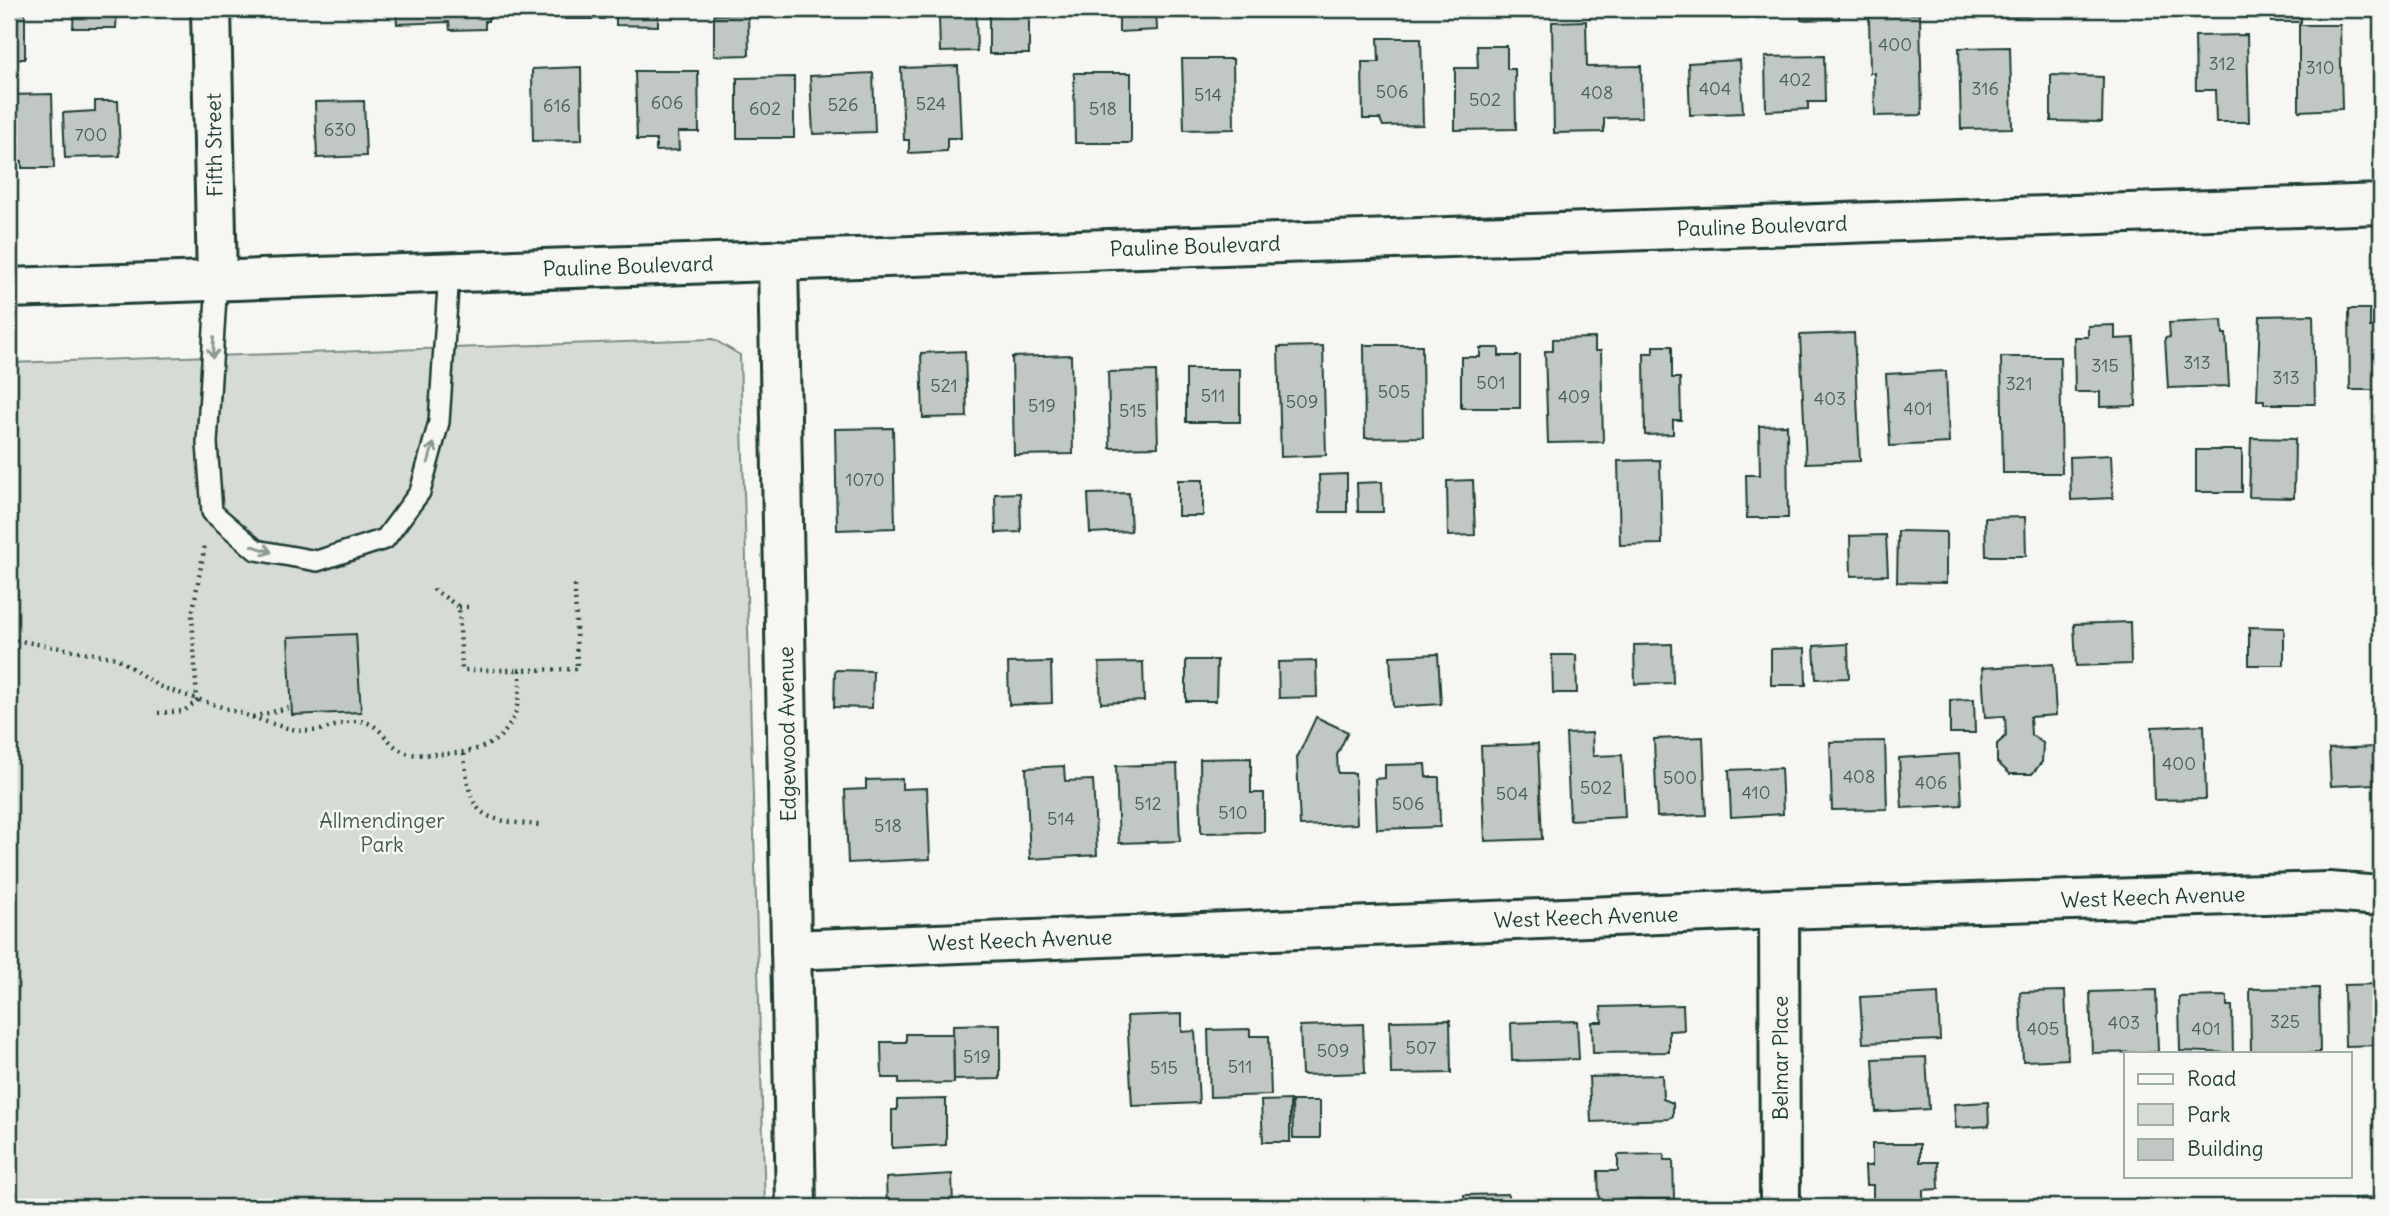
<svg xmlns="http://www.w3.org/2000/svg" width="2390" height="1216" font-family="Delius,sans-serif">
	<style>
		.green { fill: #d6dbd6; stroke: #7a8c85; stroke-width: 2 }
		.building { fill: #c1c8c3; stroke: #1f3d34; stroke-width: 2 }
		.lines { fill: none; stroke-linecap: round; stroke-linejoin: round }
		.lane-casing { stroke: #1f3d34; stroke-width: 24 }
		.street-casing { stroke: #1f3d34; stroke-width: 44 }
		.secondary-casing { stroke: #1f3d34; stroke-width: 44 }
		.path { stroke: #1f3d34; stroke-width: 4.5; stroke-dasharray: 2 5; stroke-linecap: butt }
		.lane { stroke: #f6f6f2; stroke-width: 19 }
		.street { stroke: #f6f6f2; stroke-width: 38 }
		.secondary { stroke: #f6f6f2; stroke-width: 38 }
		.oneway { stroke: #8a9a93 }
		.labels { text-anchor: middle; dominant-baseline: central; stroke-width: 5; stroke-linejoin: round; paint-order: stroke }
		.number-label { font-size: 18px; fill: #486058 }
		.street-label { font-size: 21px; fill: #1f3d34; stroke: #f6f6f2 }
		.park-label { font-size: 21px; fill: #445d54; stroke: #f6f6f2 }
	</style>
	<rect width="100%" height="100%" fill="#f6f6f2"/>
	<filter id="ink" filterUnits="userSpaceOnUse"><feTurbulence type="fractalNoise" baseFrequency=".0143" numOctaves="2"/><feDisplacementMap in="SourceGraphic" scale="14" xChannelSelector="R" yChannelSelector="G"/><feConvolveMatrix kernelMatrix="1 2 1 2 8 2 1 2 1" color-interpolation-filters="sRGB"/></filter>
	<g filter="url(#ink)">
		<path class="green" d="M713,339L740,355L765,1207H9V363Z"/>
		<g class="building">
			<path d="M74,9H117L116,28H73Z"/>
			<path d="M396,9H488V21H485V29L450,30L449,22L397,24Z"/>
			<rect x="565" y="9" width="39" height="10"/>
			<path d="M616,9H658V26L616,25Z"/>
			<rect x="989" y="9" width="40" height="45"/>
			<path d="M1119,9H1156L1157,30L1119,32Z"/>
			<path d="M1162,9H1211V14L1162,16Z"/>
			<path d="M1800,9H1839V19L1801,20Z"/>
			<path d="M1988,9H2028V16L1988,17Z"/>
			<rect x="2271" y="9" width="30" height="13"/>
			<rect x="9" y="13" width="16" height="46"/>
			<path d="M748,14L749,55L714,56V15Z"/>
			<path d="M1920,14L1922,115L1875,116L1874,73H1870L1869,15Z"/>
			<path d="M976,15L977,51L940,52L939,16Z"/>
			<path d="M1586,21L1587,67L1641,66L1642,117L1604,118V132L1554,133L1552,22Z"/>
			<path d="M2299,25H2340L2342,109L2299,111Z"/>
			<path d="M2247,35L2249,122H2216L2215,90H2196L2195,36Z"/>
			<path d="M1378,38H1421L1423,125L1383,126L1380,119H1363L1362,62H1379Z"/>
			<path d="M1477,46H1507V69H1515L1516,129L1455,130V68H1478Z"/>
			<path d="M2010,47L2012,128L1961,129L1959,48Z"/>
			<path d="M1824,56L1825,102H1808V109L1766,111L1765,57Z"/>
			<path d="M1182,59H1233L1234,129L1184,130Z"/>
			<path d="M1740,60L1743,113L1690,115L1688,63Z"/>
			<path d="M958,66L961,138H947V151L909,153V140H904L901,68Z"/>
			<path d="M581,67L582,140L533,141L532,69Z"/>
			<path d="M635,71H698L699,132H678L679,150L656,151V140H637Z"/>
			<path d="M873,73L875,132L813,134L810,76Z"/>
			<path d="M1074,73H1131V143H1075Z"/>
			<path d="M2051,75L2103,77L2102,122L2051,121Z"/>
			<path d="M794,77V138H737V78Z"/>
			<path d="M52,94L54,168H22V161H9V95Z"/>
			<path d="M95,101H118L120,156L65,158L63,113L95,111Z"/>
			<path d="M364,101L366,156L317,158L315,102Z"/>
			<path d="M2349,309H2370V327H2381V390H2350Z"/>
			<path d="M2313,315L2315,404H2264V400H2257L2260,316Z"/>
			<path d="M2222,320L2223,334H2226L2229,386L2168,388L2165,338L2170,337L2169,323Z"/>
			<path d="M2115,325V339L2134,338L2136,406L2100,407V392H2075L2074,337H2088V326Z"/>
			<path d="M1854,333L1860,461L1806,463L1800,335Z"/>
			<path d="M1595,338V351H1601L1603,442L1548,443L1545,351H1553V339Z"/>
			<path d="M1364,345H1422L1423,437L1365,438Z"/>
			<path d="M1323,346L1326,455L1281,457L1278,347Z"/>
			<path d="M1653,346H1672V378H1680L1681,420H1673V434L1645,435L1644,353H1653Z"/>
			<path d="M1480,348H1499V356H1520V408H1461V357H1480Z"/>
			<path d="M965,351L967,417L923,418L921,353Z"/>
			<path d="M1071,355L1073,454L1014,455L1012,357Z"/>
			<path d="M2001,357H2060L2062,473H2003Z"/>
			<rect x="1186" y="369" width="54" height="53"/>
			<path d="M1156,371L1158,447L1110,448L1108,372Z"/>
			<path d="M1946,371L1949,443L1890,446L1886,374Z"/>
			<path d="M1787,425L1788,518H1747L1746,475H1760L1759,426Z"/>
			<path d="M893,428L895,528L837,530L835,429Z"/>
			<path d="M2251,438L2295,439L2294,498L2249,497Z"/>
			<path d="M2374,441H2381V519H2375Z"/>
			<rect x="2196" y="450" width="46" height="42"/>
			<path d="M2111,455L2113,498L2071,500L2070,457Z"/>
			<path d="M1660,460L1662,544L1620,545L1618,461Z"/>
			<path d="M1347,474V512H1320L1319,475Z"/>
			<rect x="1178" y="480" width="25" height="36"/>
			<path d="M1473,480L1475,535L1448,536L1447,481Z"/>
			<path d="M1382,482L1383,512H1358L1357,483Z"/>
			<path d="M1020,493L1021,532L996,533L995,494Z"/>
			<path d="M1129,493L1131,531L1090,533L1088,494Z"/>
			<path d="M2025,517L2026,556H1986L1985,518Z"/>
			<path d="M1898,531L1946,532V583L1897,582Z"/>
			<path d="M1886,535L1888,575L1851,576L1850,536Z"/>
			<path d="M2130,622L2131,664L2076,666L2074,624Z"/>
			<path d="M2249,627L2284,628V665H2249Z"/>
			<path d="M356,634L361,712L292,715L288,637Z"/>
			<path d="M1672,644L1673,683L1635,684L1634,645Z"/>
			<path d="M1848,644L1849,678L1816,679L1814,646Z"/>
			<path d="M1805,648L1806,685H1771V649Z"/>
			<path d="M1438,654L1441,704L1393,707L1390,656Z"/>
			<path d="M1552,655H1576L1577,693H1553Z"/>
			<path d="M1186,660H1217L1216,701H1186Z"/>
			<path d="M1316,661L1317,697L1279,698L1278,662Z"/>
			<path d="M1051,662L1052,703L1009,705L1008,663Z"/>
			<path d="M1143,662L1144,701L1101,703L1099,663Z"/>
			<path d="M2053,664L2056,715L2030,717L2031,735L2043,743L2042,762L2032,774H2010L1997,762V744L2006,736L2005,716L1985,717L1982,668Z"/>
			<path d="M835,670L873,671L872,708L834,707Z"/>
			<path d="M1974,699L1975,733H1950V700Z"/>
			<path d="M1316,717L1348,732L1337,755L1338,773H1355L1357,824L1300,826L1297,758Z"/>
			<path d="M2204,725L2206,799L2154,800L2152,727Z"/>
			<path d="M1592,733L1593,756L1622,755L1625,817L1570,820L1566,734Z"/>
			<path d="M1703,737L1706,815L1657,817L1654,739Z"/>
			<path d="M1885,741L1887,809L1832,810L1830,742Z"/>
			<path d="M1538,744L1542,839L1485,841L1481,746Z"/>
			<path d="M2374,747L2375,784L2331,786L2329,749Z"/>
			<path d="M1959,754L1962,805L1902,808L1899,758Z"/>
			<path d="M1251,758V793H1264V832L1201,833L1200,759Z"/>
			<path d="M1177,764L1180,841L1119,843L1116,766Z"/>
			<path d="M1425,764L1426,777H1439L1440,827L1377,829L1375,779L1385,778V765Z"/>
			<path d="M1064,766L1065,781L1093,780L1097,855L1030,859L1026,768Z"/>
			<path d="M1781,768L1783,814L1731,817L1729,770Z"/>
			<path d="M902,779V789L927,788L930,859L848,863L845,790L866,789V780Z"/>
			<path d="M2381,984V1045L2345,1046L2344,985Z"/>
			<path d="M2319,988L2320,1053H2251L2250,989Z"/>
			<path d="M2156,990L2158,1052L2092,1053L2090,992Z"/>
			<path d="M2065,991L2068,1059L2023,1061L2020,992Z"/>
			<path d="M1938,993L1940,1040L1863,1043L1860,997Z"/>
			<path d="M2227,996V1006H2232L2233,1053L2180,1051L2179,997Z"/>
			<path d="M1683,1005L1684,1030L1669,1031V1052L1593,1053L1592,1022H1602L1601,1007Z"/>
			<path d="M1182,1014V1032L1195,1031L1199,1103L1132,1106L1127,1016Z"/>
			<path d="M1450,1020L1451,1073L1391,1074L1390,1021Z"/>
			<path d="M1577,1021L1579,1059L1512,1061L1511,1023Z"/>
			<path d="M1000,1024V1079L954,1080L953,1025Z"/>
			<path d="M1363,1024L1365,1073L1302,1075L1300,1026Z"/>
			<path d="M1250,1029V1036H1269L1271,1095L1210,1097L1208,1030Z"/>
			<path d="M906,1034H953L954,1083L899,1084V1078H882L881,1042H906Z"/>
			<path d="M1926,1057L1929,1109L1876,1112L1873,1059Z"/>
			<path d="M1662,1075L1663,1099L1673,1103V1116L1668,1119L1591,1122L1589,1077Z"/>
			<path d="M946,1099V1145L892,1148V1110H897V1100Z"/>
			<path d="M1290,1100V1142H1263L1261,1101Z"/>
			<path d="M1292,1101H1320V1138H1293Z"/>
			<path d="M1988,1102L1989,1126L1956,1128L1954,1104Z"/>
			<path d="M1872,1144H1920V1162H1938L1939,1189L1923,1190V1204L1949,1203L1950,1207L1873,1206V1185H1866L1865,1166H1872Z"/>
			<path d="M1664,1154V1160H1673L1674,1199H1619V1203H1599L1598,1171H1618V1155Z"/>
			<path d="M952,1174L953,1207H887L886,1178Z"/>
			<path d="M1508,1194V1207H1465L1464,1195Z"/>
			<path d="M2381,1197V1207H2354V1198Z"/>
			<path d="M1588,1202V1207H1553V1203Z"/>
			<rect x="2084" y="1204" width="42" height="3"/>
		</g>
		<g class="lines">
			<defs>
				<path id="lane" d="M217,280L207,443L212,512L256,550L317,561L385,539L420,492L439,422L449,272"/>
				<g id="street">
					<path d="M211,9L217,280"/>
					<path d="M778,260L796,1207"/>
					<path d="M1779,909L1780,1207"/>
					<path d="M791,950L1779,909L2329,892L2381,896"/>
				</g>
				<path id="secondary" d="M9,288L2381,204"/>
			</defs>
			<use href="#lane" class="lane-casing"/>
			<use href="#street" class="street-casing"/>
			<use href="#secondary" class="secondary-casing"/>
			<g class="path">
				<path d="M433,589L459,607L462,670H520"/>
				<path d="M459,607H471"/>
				<path d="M9,639L117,658L158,686L252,717L292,707"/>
				<path d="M158,713L184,711L197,701L192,615L205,544"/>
				<path d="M252,717C274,724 297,734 320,730C332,728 345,721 357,721C379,721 385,741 400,750C410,757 426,754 437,754C497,754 522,731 520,670L577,669L575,586L580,585"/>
				<path d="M464,754C470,817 478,820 540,825"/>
			</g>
			<use href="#lane" class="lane"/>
			<use href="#street" class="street"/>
			<use href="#secondary" class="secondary"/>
		</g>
		<defs><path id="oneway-shaft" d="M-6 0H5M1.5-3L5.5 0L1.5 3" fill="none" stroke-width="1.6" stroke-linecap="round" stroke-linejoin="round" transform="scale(1.75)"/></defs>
		<g class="oneway">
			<use href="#oneway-shaft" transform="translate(213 348) rotate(93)"/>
			<use href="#oneway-shaft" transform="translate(431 453) rotate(-74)"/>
			<use href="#oneway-shaft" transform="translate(262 549) rotate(19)"/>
		</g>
	</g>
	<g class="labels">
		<g class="number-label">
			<text x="1895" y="44">400</text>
			<text x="2222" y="63">312</text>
			<text x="2320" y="67">310</text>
			<text x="1795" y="79">402</text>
			<text x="1715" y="88">404</text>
			<text x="1985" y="88">316</text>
			<text x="1392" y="91">506</text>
			<text x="1597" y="92">408</text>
			<text x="1208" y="94">514</text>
			<text x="1485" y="99">502</text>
			<text x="667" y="102">606</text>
			<text x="931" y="103">524</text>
			<text x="843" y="104">526</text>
			<text x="557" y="105">616</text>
			<text x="765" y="108">602</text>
			<text x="1103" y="108">518</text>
			<text x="340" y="129">630</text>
			<text x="91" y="134">700</text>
			<text x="2197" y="362">313</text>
			<text x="2105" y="365">315</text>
			<text x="2286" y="377">313</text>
			<text x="1491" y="382">501</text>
			<text x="2019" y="383">321</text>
			<text x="944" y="385">521</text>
			<text x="1394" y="391">505</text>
			<text x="1213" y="395">511</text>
			<text x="1574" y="396">409</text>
			<text x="1830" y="398">403</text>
			<text x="1302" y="401">509</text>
			<text x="1042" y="405">519</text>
			<text x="1918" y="408">401</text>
			<text x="1133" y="410">515</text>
			<text x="865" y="479">1070</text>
			<text x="2179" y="763">400</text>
			<text x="1859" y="776">408</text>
			<text x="1680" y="777">500</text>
			<text x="1931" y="782">406</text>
			<text x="1596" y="787">502</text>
			<text x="1756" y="792">410</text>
			<text x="1512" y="793">504</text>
			<text x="1148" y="803">512</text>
			<text x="1408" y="803">506</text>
			<text x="1233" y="812">510</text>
			<text x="1061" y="818">514</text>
			<text x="888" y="825">518</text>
			<text x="2285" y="1021">325</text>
			<text x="2124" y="1022">403</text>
			<text x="2043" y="1028">405</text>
			<text x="2206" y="1028">401</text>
			<text x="1421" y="1047">507</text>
			<text x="1333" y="1050">509</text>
			<text x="977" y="1056">519</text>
			<text x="1240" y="1066">511</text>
			<text x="1164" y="1067">515</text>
		</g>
		<g class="street-label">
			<text transform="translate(214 145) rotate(-91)">Fifth Street</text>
			<text transform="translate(1762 226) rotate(-2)">Pauline Boulevard</text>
			<text transform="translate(1195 246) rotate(-2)">Pauline Boulevard</text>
			<text transform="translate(628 266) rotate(-2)">Pauline Boulevard</text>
			<text transform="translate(787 734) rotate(-91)">Edgewood Avenue</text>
			<text transform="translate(2153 897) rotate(-2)">West Keech Avenue</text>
			<text transform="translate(1586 917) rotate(-2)">West Keech Avenue</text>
			<text transform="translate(1020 940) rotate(-2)">West Keech Avenue</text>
			<text transform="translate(1780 1058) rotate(-90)">Belmar Place</text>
		</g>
		<g class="park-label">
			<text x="382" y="820">Allmendinger<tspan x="382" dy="24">Park</tspan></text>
		</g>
	</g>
	<rect width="2390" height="1216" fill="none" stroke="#f6f6f2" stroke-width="35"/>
	<rect x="18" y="18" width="2355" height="1181" fill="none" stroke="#1f3d34" stroke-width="2.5" filter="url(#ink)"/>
	<rect x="2124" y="1052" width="228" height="126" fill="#f6f6f2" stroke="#a0aca6" stroke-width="2"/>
	<rect x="2138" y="1074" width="35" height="10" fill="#f6f6f2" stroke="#a0aca6" stroke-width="2"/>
	<text x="2187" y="1086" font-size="21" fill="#1f3d34">Road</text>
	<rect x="2138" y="1104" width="35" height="21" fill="#d6dbd6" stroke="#a0aca6" stroke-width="2"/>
	<text x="2187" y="1122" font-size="21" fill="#1f3d34">Park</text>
	<rect x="2138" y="1139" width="35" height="21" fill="#c1c8c3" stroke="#a0aca6" stroke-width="2"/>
	<text x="2187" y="1156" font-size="21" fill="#1f3d34">Building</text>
</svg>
